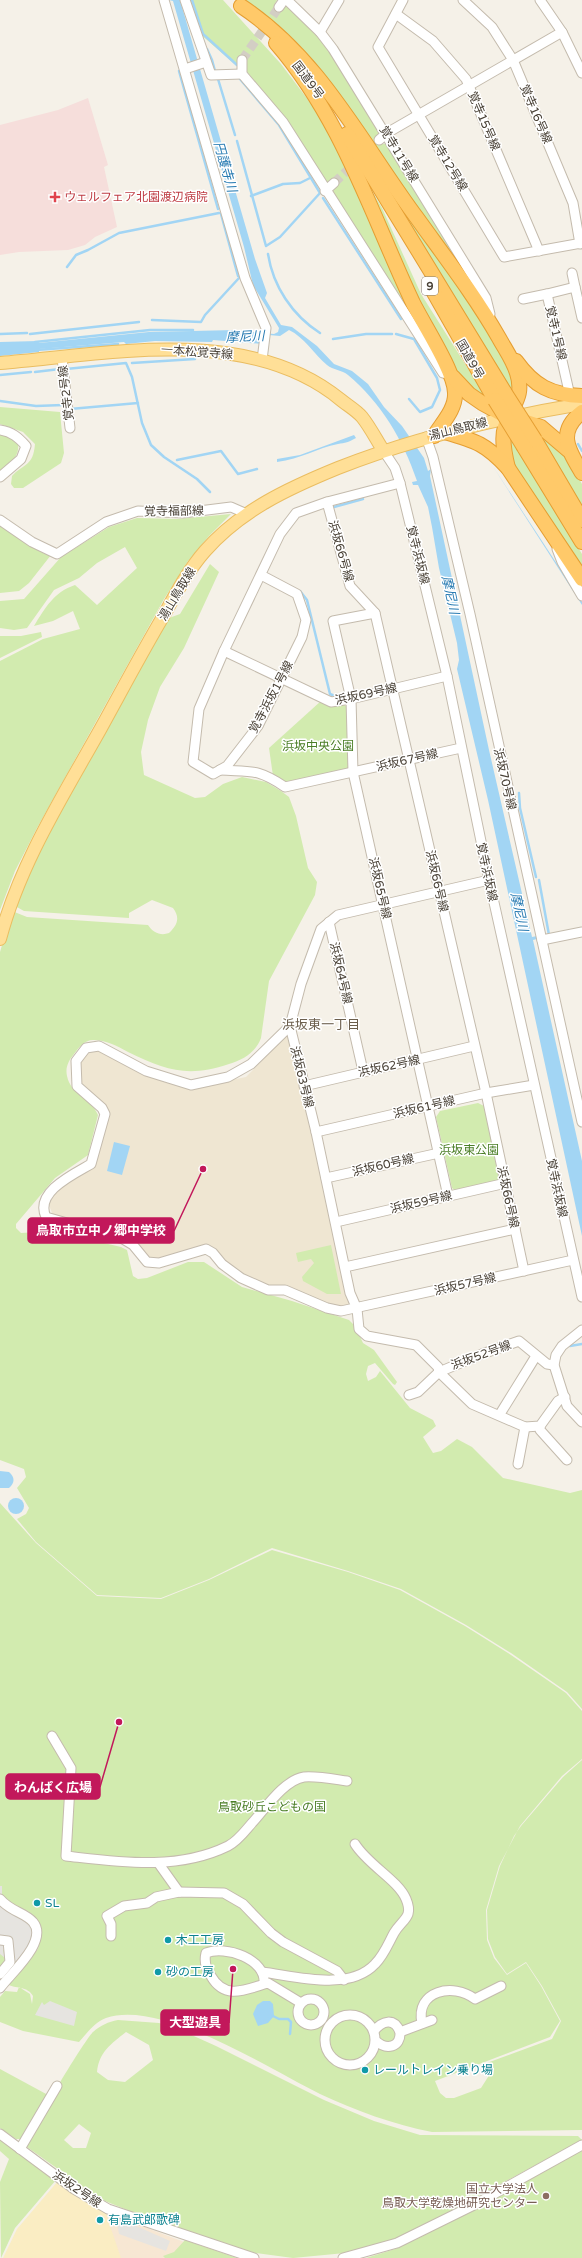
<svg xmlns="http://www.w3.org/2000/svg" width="582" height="2258" font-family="'Varela Round','Noto Sans JP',sans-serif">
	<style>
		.commercial { fill: #f7e7d3 }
		.education { fill: #efe6d2 }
		.medical { fill: #f6dedb }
		.green { fill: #d2ebaf; fill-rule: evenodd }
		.sand { fill: #faedc3 }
		.parking { fill: #e6e4e0 }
		.water { fill: #a2d5f4 }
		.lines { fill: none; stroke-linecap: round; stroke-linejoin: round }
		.stream { stroke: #a2d5f4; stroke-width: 2.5 }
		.minor-tunnel { stroke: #d3cec4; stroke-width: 9; stroke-dasharray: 9 4.5; stroke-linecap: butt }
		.minor-casing { stroke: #c4bbad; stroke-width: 11 }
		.major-casing { stroke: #eabd61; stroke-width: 14 }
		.highway-casing { stroke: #e59e32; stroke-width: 16 }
		.minor { stroke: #fff; stroke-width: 9 }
		.major { stroke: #ffdf97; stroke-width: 12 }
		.highway { stroke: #ffc969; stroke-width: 14 }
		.highway-bridge-casing { stroke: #e59e32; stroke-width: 16; stroke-linecap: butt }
		.highway-bridge { stroke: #ffc969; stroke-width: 14 }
		.health-dot { fill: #e0444e; stroke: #fff; stroke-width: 1.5 }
		.culture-dot { fill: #0f9aa8; stroke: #fff; stroke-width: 1.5 }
		.education-dot { fill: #8d6e63; stroke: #fff; stroke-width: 1.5 }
		.labels { text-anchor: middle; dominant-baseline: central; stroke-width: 3; stroke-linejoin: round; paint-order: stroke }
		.shield { fill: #fff; stroke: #807a72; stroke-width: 1 }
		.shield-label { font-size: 11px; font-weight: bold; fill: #494136 }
		.street-label { font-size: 12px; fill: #494136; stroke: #fff }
		.health-label { font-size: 12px; fill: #be3a42; stroke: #fff; text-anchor: start }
		.park-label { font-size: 12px; fill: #4a7e26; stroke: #fff }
		.culture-label { font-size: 12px; fill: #0d838f; stroke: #fff; text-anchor: start }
		.education-label { font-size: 12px; fill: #785e54; stroke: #fff; text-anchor: end }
		.water-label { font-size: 13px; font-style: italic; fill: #287bb2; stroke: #fff }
		.neighbourhood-label { font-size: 13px; fill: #6c5f4d; stroke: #fff }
		.leader { fill: none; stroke: #c2185b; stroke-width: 1.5 }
		.callout-dot { fill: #c2185b; stroke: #fff; stroke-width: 1.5 }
		.callout { fill: #c2185b; stroke: #c2185b; stroke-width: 1.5 }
		.callout-label { font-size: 13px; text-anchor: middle; font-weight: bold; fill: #fff }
	</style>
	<rect width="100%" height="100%" fill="#f5f1e8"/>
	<path class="commercial" d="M104,2212L187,2243L177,2258H114Z"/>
	<path class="education" d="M287,1035H289L305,1101L350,1303L348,1306L343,1309L273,1288L246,1277L229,1266L212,1248L152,1261L140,1250L53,1215L48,1203L52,1195L93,1165L108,1113L81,1082L78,1066L87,1054L98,1049L146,1075L183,1088H190L246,1077Z"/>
	<path class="medical" d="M88,98L108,165L104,167L117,227L95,237L85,245L68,250L19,252L0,255V125L58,110Z"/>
	<g class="green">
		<path d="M189,0H223L281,64L318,113L340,149L431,347L332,195L334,189L330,182H324L277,108L247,72L242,56L237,62L238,67L199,33Z"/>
		<path d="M246,0H277L274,5L278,10L284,6L291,9L328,48L382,130L377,139L380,144H387L485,299L271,21Z"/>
		<path d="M366,181L382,208L421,294L489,402L462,383L436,343Z"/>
		<path d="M389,187L457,279L510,367L514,396L391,197Z"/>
		<path d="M0,407L60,412L64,453L61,463L23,488H14L11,484L12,476C24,463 33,467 35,444L23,432L0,424Z"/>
		<path d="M537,434L561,448L582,484V506Z"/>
		<path d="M0,435L8,436L18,443C20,457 10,463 0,472Z"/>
		<path d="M512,440L582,554V572L511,462L508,448Z"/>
		<path d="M231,514L209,536L188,561L164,599L37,828L15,871L0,910V661L43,639L80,629L73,611L53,621L34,626C45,608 54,592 75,585L97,605L137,568L125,547L97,563L79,578L54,590L27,628L14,630L0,628V601L24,599L61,557L109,527L137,518L177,519Z"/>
		<path d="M0,525L43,553L51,555L29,583L19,591L0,593Z"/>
		<path d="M210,564L219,572L184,648L160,687L148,720L141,752L144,775L195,798L205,797L223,784L242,777L266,782L281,791L289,797L296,816L308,868L317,882L315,895L269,981L261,1038C256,1052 243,1060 229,1064C187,1078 166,1070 128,1052C117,1046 106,1040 93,1040C85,1040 79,1047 74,1054C69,1060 65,1067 67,1076C71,1095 91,1098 98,1115L88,1155L55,1178L16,1224V1228L21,1233L53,1231L121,1247L127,1250L133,1276L138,1279L147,1278L188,1262H204L242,1287L292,1301L349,1320L355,1326L363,1343L374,1350L397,1382L395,1385L393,1384L375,1363L368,1366L366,1374L368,1381L376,1377L380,1371L410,1408L433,1420L436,1426L423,1437L433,1453L441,1451L457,1439L472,1447L503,1478L570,1493L582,1490V1709L567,1692L511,1653L466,1625L401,1589L348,1571L272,1548L209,1579L161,1598L97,1595L36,1542L17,1519L26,1514L29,1508L17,1488L26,1477L24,1469L0,1460V952L12,911L27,917L148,925C153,933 161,936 169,933C178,925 180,917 173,908L152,900L129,913V918L24,911L15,906L38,852L169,618L180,614Z"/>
		<path d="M41,632L42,637L0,658V636H21Z"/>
		<path d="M321,701L343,704L347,707L350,767L347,772L284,783L273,776L269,748Z"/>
		<path d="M478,1103L484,1106L500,1177L497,1182L456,1191L452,1188L436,1117L440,1111Z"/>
		<path d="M331,1245L341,1294H327L303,1281L302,1277L314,1263L311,1259L298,1262L296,1253Z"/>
		<path d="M0,1503L36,1543L97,1596L161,1599L209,1580L272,1550L348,1572L400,1590L465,1626L511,1655L566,1693L582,1711V1759L562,1776L520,1826L499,1866L486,1910L487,1940L494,1958L507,1975L526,1963L541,1986L560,2021L550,2037L435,2081L440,2093L446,2098H454L481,2088L488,2077L484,2064L552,2039L561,2021L542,1986L526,1962L507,1974L495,1957L488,1939L487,1910L500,1866L514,1836L521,1826L563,1777L582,1760V2130L432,2132C394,2125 355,2110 320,2094C269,2069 162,1999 106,2018C95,2022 87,2033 79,2042L23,2031L0,2022V1997L5,1991L17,1992L19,1987L30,1994L32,2004L33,1996C27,1986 18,1989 9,1985C6,1984 3,1981 0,1979L2,1965L0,1967Z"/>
		<path d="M118,2020L159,2023L176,2028L216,2046L324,2100L374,2121L420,2135L578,2136L582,2140L404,2236L345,2253L293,2258L248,2252L142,2216L105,2201L89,2191L27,2147C26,2137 83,2042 93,2032C101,2025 108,2022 118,2020ZM126,2032L149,2045L153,2060L125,2082L108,2080L97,2072C99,2052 111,2044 126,2032ZM79,2124L91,2133L86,2148H73L64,2140Z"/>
		<path d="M0,2069L48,2095L21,2139H16L0,2128Z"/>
		<path d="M0,2139L56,2180L15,2228L1,2258L0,2182L9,2159L0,2151Z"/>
		<path d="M582,2150V2258H366L395,2249L421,2237Z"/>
		<path d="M185,2240L237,2258H165L163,2256L174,2252Z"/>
	</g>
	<path class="sand" d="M58,2181L105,2211L121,2258H3L17,2229Z"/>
	<g class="parking">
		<path d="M0,1886H2V1897L9,1904L28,1911L40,1926L42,1932L38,1949L25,1965L14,1961L12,1946L3,1950L5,1958L0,1954Z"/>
		<path d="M50,2001L77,2012L74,2026L35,2015L42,2002L44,2005Z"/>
		<path d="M116,2217L170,2241L166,2251L119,2234Z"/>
	</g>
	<g class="water">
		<path d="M169,0H180L255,259L267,293L265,298L281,325L292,327L317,346L334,364L352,371L368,384L384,407L402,426L424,458L428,471L431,469L430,476L489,750L532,937L537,936V939L533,940L582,1161V1236L488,800L457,669L459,660L457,643L439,568L432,527L428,507L418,485H413L412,482L417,481C403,439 381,403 348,375C342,370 333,370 327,365C314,354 304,337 289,330L280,336L269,335L263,344L213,340L212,342L155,341L126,344L124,342L39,349V352L0,356V342L38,341L39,343L149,332L235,330L274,334L278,332L279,328L253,285L244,247L173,1Z"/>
		<path d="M354,435L356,438C349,442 345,443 338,444C317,448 301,459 277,462V459L300,455Z"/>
		<path d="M492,465L582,602V605Z"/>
		<path d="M114,1142L130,1146L122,1175L107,1171Z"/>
		<path d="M0,1471L9,1472C15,1477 15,1483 9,1488H0Z"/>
		<circle cx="16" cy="1506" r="8"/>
		<path d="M263,2001H270L273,2004L274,2016L268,2023L258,2026L253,2014L257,2005Z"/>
	</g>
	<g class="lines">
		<g class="stream">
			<path d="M192,0L203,34L237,65"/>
			<path d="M207,49L212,60L215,71"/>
			<path d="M179,71L218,209"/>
			<path d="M218,79L235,135"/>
			<path d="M237,141L266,246L280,237L320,193L279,125L240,79"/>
			<path d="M251,196L283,184L300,183L310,178"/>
			<path d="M323,198L401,319"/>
			<path d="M221,214L238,276"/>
			<path d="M268,254C273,286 292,315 320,333"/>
			<path d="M67,267L76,255L88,250L119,233L219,213"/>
			<path d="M152,320L201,322L205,315L239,278"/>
			<path d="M0,334L27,333"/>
			<path d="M30,334L139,322"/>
			<path d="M396,334L414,339L437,378L440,390L432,407L420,412L409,399"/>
			<path d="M333,339L366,334H392"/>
			<path d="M35,342L150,330H193"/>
			<path d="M36,350L118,344"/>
			<path d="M132,363L195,359"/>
			<path d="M66,369L126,363L132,377L142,423L151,445L164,457L197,479L210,492"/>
			<path d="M35,372L60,369"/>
			<path d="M0,375L31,372"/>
			<path d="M0,401L36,406L63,405"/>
			<path d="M70,409L138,403"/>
			<path d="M578,444L582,451"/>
			<path d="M177,460L221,451L238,474L257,469"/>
			<path d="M334,507L363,499"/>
			<path d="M300,591L307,600L330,694L335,696L341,695"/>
			<path d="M519,793L520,808L536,877"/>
			<path d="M539,880L549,935"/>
			<path d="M570,1346L582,1344"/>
			<path d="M273,2016L279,2019H288L291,2022L290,2034"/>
		</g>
		<g class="minor-tunnel">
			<path d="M242,60L279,7"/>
			<path d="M334,183L355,163"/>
		</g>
		<defs>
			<g id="minor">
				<path d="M164,0L245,278L266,328L262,360"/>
				<path d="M185,0L211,75L242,74"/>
				<path d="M287,0L320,32L333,49L486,298L490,314L489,320"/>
				<path d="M403,0L378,47L504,257L582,243"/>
				<path d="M463,0L492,27L513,60L573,203L580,244"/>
				<path d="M540,0L562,32L582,73"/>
				<path d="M279,7L284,0"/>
				<path d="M396,14L433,41L466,79L539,251"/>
				<path d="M320,32L339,0"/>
				<path d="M242,60V74L283,122L443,373L450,375"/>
				<path d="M185,69L206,62"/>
				<path d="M379,140L387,133L562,32"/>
				<path d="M325,191L334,183"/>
				<path d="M572,273L575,287"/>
				<path d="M547,294L575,287L582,318"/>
				<path d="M523,299L547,294L570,396"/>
				<path d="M62,358L70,428"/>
				<path d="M0,430C12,432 18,437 26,446L21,459L0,477"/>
				<path d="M426,437L433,457L470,614L582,1122"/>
				<path d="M383,450L395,468L400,483L447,676L489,880L582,1297"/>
				<path d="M327,502L350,586L375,613L486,1093L524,1271"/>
				<path d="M0,520L32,542L57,554L106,522L138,511L183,513L231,507L247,514"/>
				<path d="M557,549L562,562L582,596"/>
				<path d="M261,575L297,594L306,620L302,637L258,726L227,766L213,774L193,762L199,709L224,651L280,534L296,513L327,502L400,483"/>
				<path d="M375,613L333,621L351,699L353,772L448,1196"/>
				<path d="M224,651L331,702L351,699L447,676"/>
				<path d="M220,770C251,772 257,768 285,787L461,748"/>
				<path d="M329,922L363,1071"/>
				<path d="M542,940L582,932"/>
				<path d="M290,1026L251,1064L228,1077L191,1085L146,1071L99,1046L86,1048L76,1061L77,1086L102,1108L105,1114L91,1164C74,1174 34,1192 46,1217L123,1239L133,1245L147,1262L159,1263L206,1249L213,1253L222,1264L241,1278L268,1290H285L327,1308L341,1311L573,1260"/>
				<path d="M304,1086L474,1046"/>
				<path d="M316,1132L486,1093L534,1085"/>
				<path d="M326,1178L439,1153"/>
				<path d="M336,1222L506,1183"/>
				<path d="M345,1267L515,1229"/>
				<path d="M582,1330L562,1346L556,1355L554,1365L567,1406L582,1422"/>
				<path d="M554,1365L547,1364L519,1341L482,1354L439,1372L472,1404L525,1427L540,1426L558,1401L565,1397"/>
				<path d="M409,1395L418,1392L439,1372L438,1367L416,1345L367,1336L359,1329L357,1309L350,1293L316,1132L290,1026L301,984L321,929L338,915L489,880"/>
				<path d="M500,1414L536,1356"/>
				<path d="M540,1426V1430L567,1460"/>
				<path d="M518,1464L525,1427"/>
				<path d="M52,1736L71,1768L66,1856C120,1862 177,1871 228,1846C238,1841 245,1831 252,1823C265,1809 284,1780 304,1777C318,1776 333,1779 347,1781"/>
				<path d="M159,1864L179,1892"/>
				<path d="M0,1899C11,1912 24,1912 33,1922C49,1941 10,1974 0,1988"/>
				<path d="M111,1936V1924L107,1916L124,1906L147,1903L156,1897L179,1892L224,1893L243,1904L271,1933L283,1942L337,1971L344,1980"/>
				<path d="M0,1940L8,1941L10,1962L0,1974"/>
				<path d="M262,1972C295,1976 349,1992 375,1964C384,1955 388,1944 394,1933C402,1919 414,1918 406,1899C398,1880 368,1865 355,1844"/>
				<path d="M264,1984C267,1959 225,1945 206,1953C204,1961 206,1969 211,1976C225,2001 247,1989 268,1983L301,2003"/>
				<circle cx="311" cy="2012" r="13"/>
				<circle cx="350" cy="2040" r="25"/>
				<path d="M422,2023C415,1991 453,1982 475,1999L501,1986"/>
				<path d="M374,2031C382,2021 394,2017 400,2032C401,2048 386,2050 376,2041"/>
				<path d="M400,2032L432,2020"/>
				<path d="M0,2134L74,2189L108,2209L254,2258"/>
				<path d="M20,2149L57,2086"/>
				<path d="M343,2258L397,2243L476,2204L582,2145"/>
			</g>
			<g id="major">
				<path d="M0,363C109,354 249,324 341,400C347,405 356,410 362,417C370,427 376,439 383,450"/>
				<path d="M0,939C20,863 63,796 101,728C122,690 142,652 164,615C176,593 189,569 205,551C241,510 289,488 338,468C417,437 498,418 582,404"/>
			</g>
			<g id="highway">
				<path d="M241,6C320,58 362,144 417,218C445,257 475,296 499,338C505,349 513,360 517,373C525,398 511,405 505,427C501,439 505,456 508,468"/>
				<path d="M276,43C342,119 371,214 413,303C424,325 455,372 455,393C456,409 442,423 434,436"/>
				<path d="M347,134L505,393"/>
				<path d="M432,289L495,400"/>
				<path d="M516,361C534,386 551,395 582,396"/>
				<path d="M453,377L469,394L482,403L502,414L541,427L568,450"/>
				<path d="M582,412C556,432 569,451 582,473"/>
				<path d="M445,432C476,441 486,444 508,468L582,579"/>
				<path d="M535,440L582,520"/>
				<path d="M524,447L582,542"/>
			</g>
		</defs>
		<use href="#minor" class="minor-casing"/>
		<use href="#major" class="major-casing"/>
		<use href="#highway" class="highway-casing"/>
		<use href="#minor" class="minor"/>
		<use href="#major" class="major"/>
		<use href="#highway" class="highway"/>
		<defs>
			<g id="highway-bridge">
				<path d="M505,393L535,440"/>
				<path d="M495,400L524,447"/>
			</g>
		</defs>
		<use href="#highway-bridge" class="highway-bridge-casing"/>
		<use href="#highway-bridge" class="highway-bridge"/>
	</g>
	<path class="health-dot" d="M53 191h4v4h4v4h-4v4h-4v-4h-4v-4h4z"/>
	<g class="culture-dot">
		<circle cx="37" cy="1903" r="4"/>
		<circle cx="168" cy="1940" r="4"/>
		<circle cx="158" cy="1972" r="4"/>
		<circle cx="365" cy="2070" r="4"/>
		<circle cx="100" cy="2220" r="4"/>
	</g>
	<circle class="education-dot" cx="546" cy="2196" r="4"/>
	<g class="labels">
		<rect class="shield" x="422" y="277" width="16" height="18" rx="3"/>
		<g class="shield-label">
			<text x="430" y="286">9</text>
		</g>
		<g class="street-label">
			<text transform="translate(308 80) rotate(53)">国道9号</text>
			<text transform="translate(536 114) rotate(67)">覚寺16号線</text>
			<text transform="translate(484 121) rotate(67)">覚寺15号線</text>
			<text transform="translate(399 154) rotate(59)">覚寺11号線</text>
			<text transform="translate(448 163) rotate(59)">覚寺12号線</text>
			<text transform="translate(556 333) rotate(77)">覚寺1号線</text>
			<text transform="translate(197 352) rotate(4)">一本松覚寺線</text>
			<text transform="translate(470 359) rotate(60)">国道9号</text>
			<text transform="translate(66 393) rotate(-97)">覚寺2号線</text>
			<text transform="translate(458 429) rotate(-14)">湯山鳥取線</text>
			<text transform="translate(174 511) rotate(-1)">覚寺福部線</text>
			<text transform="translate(341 551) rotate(74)">浜坂66号線</text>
			<text transform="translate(418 555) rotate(76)">覚寺浜坂線</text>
			<text transform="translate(177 594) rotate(-59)">湯山鳥取線</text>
			<text transform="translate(366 694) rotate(-12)">浜坂69号線</text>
			<text transform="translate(271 697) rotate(-62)">覚寺浜坂1号線</text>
			<text transform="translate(407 760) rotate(-13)">浜坂67号線</text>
			<text transform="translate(505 779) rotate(77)">浜坂70号線</text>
			<text transform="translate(487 872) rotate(78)">覚寺浜坂線</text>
			<text transform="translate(437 881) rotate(77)">浜坂66号線</text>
			<text transform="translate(380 888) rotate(77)">浜坂65号線</text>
			<text transform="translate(341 973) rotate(77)">浜坂64号線</text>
			<text transform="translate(389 1066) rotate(-12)">浜坂62号線</text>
			<text transform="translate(302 1077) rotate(76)">浜坂63号線</text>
			<text transform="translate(424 1107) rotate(-13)">浜坂61号線</text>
			<text transform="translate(383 1165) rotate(-13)">浜坂60号線</text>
			<text transform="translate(557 1188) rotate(78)">覚寺浜坂線</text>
			<text transform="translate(508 1197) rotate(78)">浜坂66号線</text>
			<text transform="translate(421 1202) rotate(-13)">浜坂59号線</text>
			<text transform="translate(465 1284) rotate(-13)">浜坂57号線</text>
			<text transform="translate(481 1355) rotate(-20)">浜坂52号線</text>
			<text transform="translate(77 2189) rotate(34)">浜坂2号線</text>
		</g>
		<g class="health-label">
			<text x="64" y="197">ウェルフェア北園渡辺病院</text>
		</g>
		<g class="park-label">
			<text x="318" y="746">浜坂中央公園</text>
			<text x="469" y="1150">浜坂東公園</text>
			<text x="272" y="1807">鳥取砂丘こどもの国</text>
		</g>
		<g class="culture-label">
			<text x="45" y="1903">SL</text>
			<text x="176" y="1940">木工工房</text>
			<text x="166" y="1972">砂の工房</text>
			<text x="373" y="2070">レールトレイン乗り場</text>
			<text x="108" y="2220">有島武郎歌碑</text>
		</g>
		<g class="education-label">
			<text x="538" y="2189">国立大学法人<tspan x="538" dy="14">鳥取大学乾燥地研究センター</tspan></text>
		</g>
		<g class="water-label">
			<text transform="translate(225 167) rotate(74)">円護寺川</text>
			<text transform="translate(245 337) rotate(-3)">摩尼川</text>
			<text transform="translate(450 595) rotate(78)">摩尼川</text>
			<text transform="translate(519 912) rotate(78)">摩尼川</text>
		</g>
		<g class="neighbourhood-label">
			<text x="321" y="1025">浜坂東一丁目</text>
		</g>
	</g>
	<path class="leader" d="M203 1169L174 1231M119 1722L100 1787M233 1969L229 2023"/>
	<g class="callout-dot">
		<circle cx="203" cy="1169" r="4"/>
		<circle cx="119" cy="1722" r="4"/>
		<circle cx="233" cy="1969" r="4"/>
	</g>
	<g class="callout">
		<rect x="28" y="1218" width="146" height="25" rx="4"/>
		<rect x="6" y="1774" width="94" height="25" rx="4"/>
		<rect x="161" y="2010" width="68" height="25" rx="4"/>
	</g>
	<g class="callout-label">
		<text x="101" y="1235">鳥取市立中ノ郷中学校</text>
		<text x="53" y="1792">わんぱく広場</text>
		<text x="195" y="2027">大型遊具</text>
	</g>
</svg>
